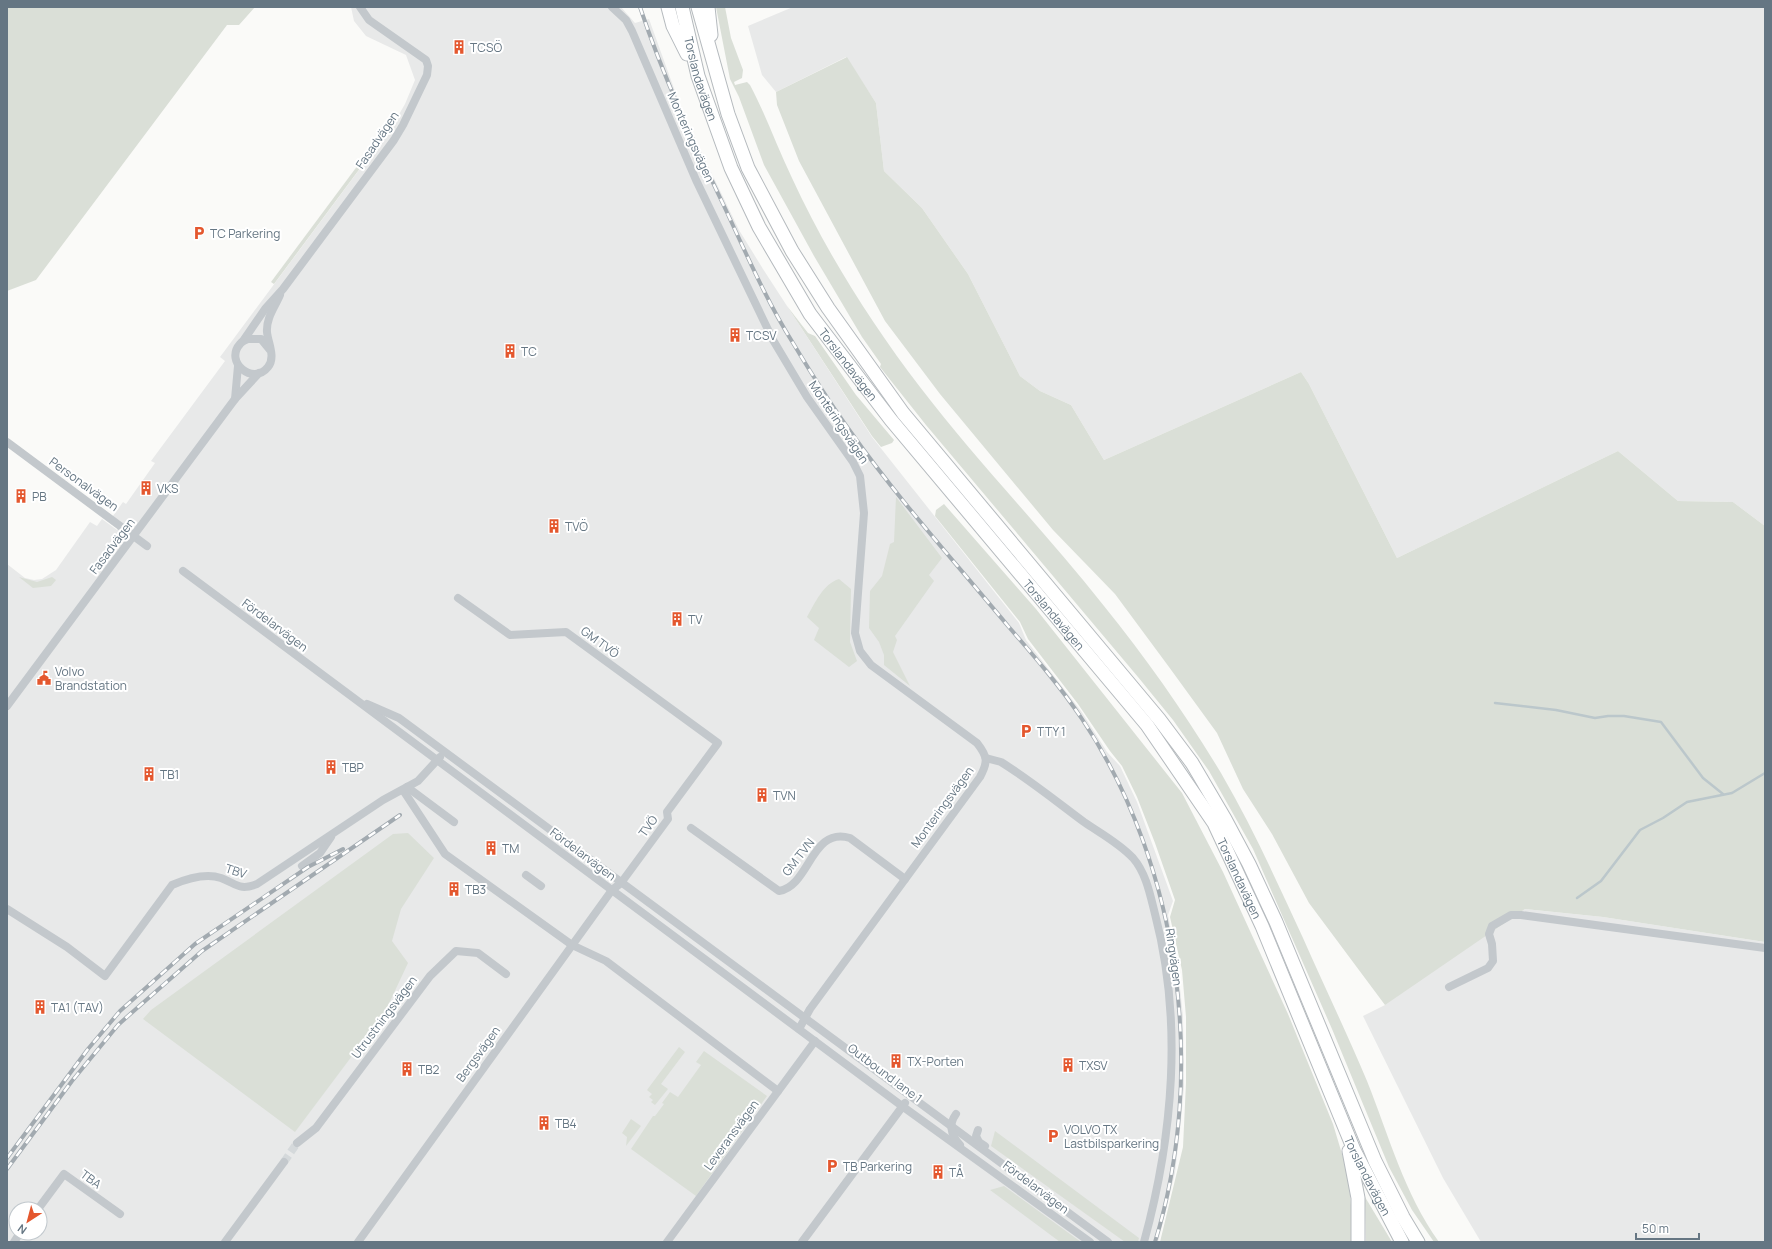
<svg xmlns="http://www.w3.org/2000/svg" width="1772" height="1249" font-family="Manrope,sans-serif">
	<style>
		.built { fill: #e8e9e9; fill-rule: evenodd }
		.green { fill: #dadfd7 }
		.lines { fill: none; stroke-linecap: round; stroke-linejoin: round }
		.stream { stroke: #bbc7cb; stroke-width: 2.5 }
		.minor-tunnel { stroke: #d5d9db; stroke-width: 8; stroke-dasharray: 8 4; stroke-linecap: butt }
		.primary-casing { stroke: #b5babe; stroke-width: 15 }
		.minor { stroke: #c3c8cc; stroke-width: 8 }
		.primary { stroke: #fff; stroke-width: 13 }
		.rail-casing { stroke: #a2aab0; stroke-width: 4 }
		.rail { stroke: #fff; stroke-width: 2.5; stroke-dasharray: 8; stroke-linecap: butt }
		.labels { text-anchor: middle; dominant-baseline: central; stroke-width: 4; stroke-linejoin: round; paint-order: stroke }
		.poi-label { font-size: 12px; fill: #657683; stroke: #fff; text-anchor: start }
		.street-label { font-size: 12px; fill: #657683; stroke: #fff }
	</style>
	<rect width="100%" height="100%" fill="#fafaf8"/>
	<g class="built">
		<path d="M351,7H621L635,23L649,19L676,94L697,143L739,230L763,269L872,437L1019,623L1026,640L1081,711L1107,752L1120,766L1137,802L1173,901L1168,915L1177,961L1183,1016L1184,1086L1181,1121L1175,1173L1158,1242H7V564L25,578L34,580L42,579L56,570L90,522L97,526L102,519L117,530L119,526L110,520L123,502L126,504L155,463L151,461L225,361L220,357L223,353L394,123L405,104L415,80L406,55L366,36L354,21ZM16,1209H40V1233H16Z"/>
		<path d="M793,7H1765V526L1733,502L1678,501L1618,451L1397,558L1309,384L1301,372L1104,460L1071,405L1040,391L1020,376L968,274L922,208L884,171L876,103L846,57L776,92L762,75L748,26Z"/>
		<path d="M1525,909L1603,917L1765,942V1242H1481L1443,1178L1363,1016L1385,1005L1393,988Z"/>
	</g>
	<g class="green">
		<path d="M7,7H255L239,25H227L36,280L7,291Z"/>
		<path d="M716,7H725L731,38L743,70L742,78L734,82L735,85L747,82L750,85C766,115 777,147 792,178C826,252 871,323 920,387C978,463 1045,531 1104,606C1147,659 1186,715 1221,773C1252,826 1277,882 1303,938C1324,986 1347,1033 1367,1081C1389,1136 1404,1193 1439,1242H1434L1412,1210L1389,1167L1332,1029L1253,849L1209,771L1173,720L1138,677L926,425L880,367L881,364L862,337L814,256L764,165L739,97L730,79Z"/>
		<path d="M847,57L876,103L884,171L922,208L968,274L1020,376L1040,391L1071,405L1104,460L1301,372L1309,384L1397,558L1618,451L1678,501L1733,502L1765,526V942L1603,917L1525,909L1385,1005L1309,903L1272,834L1243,789L1217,733L1169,667L1115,594L1053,530L940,394L885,321L799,161L777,105L776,92Z"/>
		<path d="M390,122L393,124L274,284L271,282Z"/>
		<path d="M787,306L808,333L815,336L856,395L894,440L892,443L881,447L872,436Z"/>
		<path d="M896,497L942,558L929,575L934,581L895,636L897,640L893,652L910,686L884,665V655L879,642L869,628L870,591L882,576L890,544L894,542Z"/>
		<path d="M944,504L1036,609L1182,793L1223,872L1288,1014L1333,1124L1348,1174L1353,1226L1351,1242H1160L1183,1147L1186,1083V1017L1182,970L1170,917L1175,900L1155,843L1137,797L1122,766L1110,751L1078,704L1028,639L1020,622L935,516L936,510Z"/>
		<path d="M19,577L37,582L52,577L56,580L51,586L33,588Z"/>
		<path d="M839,579L851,589L850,642L857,661L849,667L814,640L819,628L807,617C815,603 823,584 839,579Z"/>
		<path d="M408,833L434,858L401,909L392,941L408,963L385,1012L295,1132L143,1019L151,1010L393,834Z"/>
		<path d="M679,1047L685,1052L661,1084L668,1089L655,1105L651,1102L653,1100L649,1097L652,1094L647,1090Z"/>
		<path d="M704,1051L767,1096L696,1196L631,1149L653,1116H655L664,1104L662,1103L670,1092L678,1097L701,1065L696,1062Z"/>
		<path d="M631,1119L641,1126L626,1146L627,1137L622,1133Z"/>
		<path d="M995,1131L1139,1238L1138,1242H1125L991,1146Z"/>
		<path d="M1004,1186L1081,1242H1060L990,1190Z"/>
		<path d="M1365,1197L1392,1242H1366Z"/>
	</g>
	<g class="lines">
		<g class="stream">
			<path d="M1495,703L1556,710L1595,718L1608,716H1624L1661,722L1703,778L1723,794"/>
			<path d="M1577,898L1601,881L1640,830L1663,818L1687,802L1732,793L1765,773"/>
		</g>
		<path class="minor-tunnel" d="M284,1162L297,1143"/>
		<defs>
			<g id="primary">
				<path d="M668,7L673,26L687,54"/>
				<path id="s1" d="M682,7L698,76L731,168L759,227L810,314L891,420L1147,725L1214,823L1262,926L1354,1150L1402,1242"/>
				<path d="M698,7L728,114L748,168L792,251L828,308L903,413L1159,719L1192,763L1225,819L1249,864L1276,922L1375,1161L1403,1217L1418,1242"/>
				<path d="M708,7L711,35"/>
				<path d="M1349,1151L1358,1198V1242"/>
			</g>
		</defs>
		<use href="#primary" class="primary-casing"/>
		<g class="minor">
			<path d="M612,7L626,20L632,31L696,180L773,340L807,397L853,462L860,476L864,513L855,633L860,651L871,665L977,743C988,757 988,762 980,777L810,1009L799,1029"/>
			<path d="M243,341L265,309L283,289L394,140L403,125L427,75L428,66L426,60L369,20L360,7"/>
			<path d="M270,350L261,339H248C245,340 242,341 240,344C224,362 253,386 268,367C276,357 268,343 267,332C266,318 275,307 280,295"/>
			<path d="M235,399L238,366"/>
			<path d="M7,442L147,546"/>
			<path d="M183,571L902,1106L1090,1242"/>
			<path d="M367,704L399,718L1108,1242"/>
			<path d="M7,706L235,399L259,373"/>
			<path d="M986,758L1001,762C1030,780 1057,802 1084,822C1100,833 1119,843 1133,858C1146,873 1150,894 1155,914C1183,1021 1173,1136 1144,1242"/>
			<path d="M407,787L454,822"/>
			<path d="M403,790L445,854L572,945L606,961L778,1091"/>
			<path d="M691,828L779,891C810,886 811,826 850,838L905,879"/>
			<path d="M302,866L320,853L331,837"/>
			<path d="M526,875L541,886"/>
			<path d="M7,909L67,947L105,976L172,885C186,879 206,873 221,878C237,884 239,891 257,884L383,800L418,781L440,757"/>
			<path d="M1449,987L1488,968L1493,961L1492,944L1489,934L1492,926L1511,915H1521L1765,948"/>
			<path d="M956,1114C948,1125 951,1135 960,1145"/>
			<path d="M978,1130L976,1136L979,1142L985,1146"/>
			<path d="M297,1143L316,1128L430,976L456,951L478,953L506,974"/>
			<path d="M38,1209L64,1174L120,1214"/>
			<path d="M14,1242L20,1233"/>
			<path d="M225,1242L284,1162"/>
			<path d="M358,1242L612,890L621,883L668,819L667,812L718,743L566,632L510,635L458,598"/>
			<path d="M667,1242L815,1041"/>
			<path d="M802,1242L905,1103"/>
		</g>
		<use href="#primary" class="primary"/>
		<defs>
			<g id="rail">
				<path d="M640,7C663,76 693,141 724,206C746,253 766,300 793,343C811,373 830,403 850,431C898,499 955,562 1008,626C1034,656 1060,686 1082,719C1181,867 1207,1073 1155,1242"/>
				<path d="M7,1158L88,1049L120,1011L195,944L308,867L343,849"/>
				<path d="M7,1169L72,1081L118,1025L128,1016L202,951L400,815"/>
			</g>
		</defs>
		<use href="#rail" class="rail-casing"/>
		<use href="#rail" class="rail"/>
	</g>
	<defs>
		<symbol id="building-bare" viewBox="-9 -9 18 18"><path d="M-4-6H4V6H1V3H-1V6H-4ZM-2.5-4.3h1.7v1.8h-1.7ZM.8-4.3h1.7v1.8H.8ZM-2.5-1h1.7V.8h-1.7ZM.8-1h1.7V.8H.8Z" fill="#e4572e" stroke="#fff" stroke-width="2.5" paint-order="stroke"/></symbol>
		<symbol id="parking-bare" viewBox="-9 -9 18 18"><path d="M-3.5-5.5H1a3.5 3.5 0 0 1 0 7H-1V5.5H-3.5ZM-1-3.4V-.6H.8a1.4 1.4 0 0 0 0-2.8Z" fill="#e4572e" stroke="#fff" stroke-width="2.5" paint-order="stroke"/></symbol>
		<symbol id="civic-bare" viewBox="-9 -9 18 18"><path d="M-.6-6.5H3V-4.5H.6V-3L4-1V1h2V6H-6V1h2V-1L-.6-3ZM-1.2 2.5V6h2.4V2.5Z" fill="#e4572e" stroke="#fff" stroke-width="2.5" paint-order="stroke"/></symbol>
	</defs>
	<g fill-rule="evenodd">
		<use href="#building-bare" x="449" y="37" width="20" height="20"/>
		<use href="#parking-bare" x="189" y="223" width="20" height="20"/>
		<use href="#building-bare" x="725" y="325" width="20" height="20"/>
		<use href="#building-bare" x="500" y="341" width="20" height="20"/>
		<use href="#building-bare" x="136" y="478" width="20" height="20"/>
		<use href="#building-bare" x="11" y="486" width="20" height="20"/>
		<use href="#building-bare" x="544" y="516" width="20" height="20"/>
		<use href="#building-bare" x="667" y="609" width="20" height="20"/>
		<use href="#civic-bare" x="34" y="668" width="20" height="20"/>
		<use href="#parking-bare" x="1016" y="721" width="20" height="20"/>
		<use href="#building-bare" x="321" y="757" width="20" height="20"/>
		<use href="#building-bare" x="139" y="764" width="20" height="20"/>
		<use href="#building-bare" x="752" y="785" width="20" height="20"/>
		<use href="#building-bare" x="481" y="838" width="20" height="20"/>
		<use href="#building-bare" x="444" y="879" width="20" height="20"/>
		<use href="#building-bare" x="30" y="997" width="20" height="20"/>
		<use href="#building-bare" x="886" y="1051" width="20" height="20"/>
		<use href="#building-bare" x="1058" y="1055" width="20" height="20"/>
		<use href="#building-bare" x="397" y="1059" width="20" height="20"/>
		<use href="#building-bare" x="534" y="1113" width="20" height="20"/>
		<use href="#parking-bare" x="1043" y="1126" width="20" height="20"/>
		<use href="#parking-bare" x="822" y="1156" width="20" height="20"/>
		<use href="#building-bare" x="928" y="1162" width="20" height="20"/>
	</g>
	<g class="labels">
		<g class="poi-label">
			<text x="470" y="47">TCSÖ</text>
			<text x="210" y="233">TC Parkering</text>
			<text x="746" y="335">TCSV</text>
			<text x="521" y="351">TC</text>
			<text x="157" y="488">VKS</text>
			<text x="32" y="496">PB</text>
			<text x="565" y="526">TVÖ</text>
			<text x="688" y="619">TV</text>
			<text x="55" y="671">Volvo<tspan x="55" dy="14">Brandstation</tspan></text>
			<text x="1037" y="731">TTY 1</text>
			<text x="342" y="767">TBP</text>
			<text x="160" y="774">TB1</text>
			<text x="773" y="795">TVN</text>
			<text x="502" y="848">TM</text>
			<text x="465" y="889">TB3</text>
			<text x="51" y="1007">TA1 (TAV)</text>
			<text x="907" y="1061">TX-Porten</text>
			<text x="1079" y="1065">TXSV</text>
			<text x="418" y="1069">TB2</text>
			<text x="555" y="1123">TB4</text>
			<text x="1064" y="1129">VOLVO TX<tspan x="1064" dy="14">Lastbilsparkering</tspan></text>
			<text x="843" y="1166">TB Parkering</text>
			<text x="949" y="1172">TÅ</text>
		</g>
		<g class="street-label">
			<text stroke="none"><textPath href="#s1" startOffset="74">Torslandavägen</textPath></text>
			<text transform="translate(691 137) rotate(66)">Monteringsvägen</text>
			<text transform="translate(377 140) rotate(-56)">Fasadvägen</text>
			<text stroke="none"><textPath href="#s1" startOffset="398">Torslandavägen</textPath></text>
			<text transform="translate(839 422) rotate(56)">Monteringsvägen</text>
			<text transform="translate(84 484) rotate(36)">Personalvägen</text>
			<text transform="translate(112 546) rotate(-53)">Fasadvägen</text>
			<text stroke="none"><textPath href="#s1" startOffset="722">Torslandavägen</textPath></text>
			<text transform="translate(275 625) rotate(37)">Fördelarvägen</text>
			<text transform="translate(600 642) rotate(36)">GM TVÖ</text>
			<text transform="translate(942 807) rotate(-54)">Monteringsvägen</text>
			<text transform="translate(648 826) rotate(-54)">TVÖ</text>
			<text transform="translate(583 854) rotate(37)">Fördelarvägen</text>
			<text transform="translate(798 857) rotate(-52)">GM TVN</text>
			<text transform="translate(236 871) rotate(18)">TBV</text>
			<text stroke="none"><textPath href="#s1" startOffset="1046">Torslandavägen</textPath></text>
			<text transform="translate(1174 957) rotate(82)">Ringvägen</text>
			<text transform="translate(384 1017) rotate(-53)">Utrustningsvägen</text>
			<text transform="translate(478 1054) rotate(-54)">Bergsvägen</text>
			<text transform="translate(885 1073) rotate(37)">Outbound lane 1</text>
			<text transform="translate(731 1135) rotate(-54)">Leveransvägen</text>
			<text stroke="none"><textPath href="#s1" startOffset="1370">Torslandavägen</textPath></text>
			<text transform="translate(91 1179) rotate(36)">TBA</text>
			<text transform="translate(1036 1187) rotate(37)">Fördelarvägen</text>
		</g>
	</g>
	<rect width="1772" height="1249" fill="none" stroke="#657683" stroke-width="16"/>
	<g transform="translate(28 1221) rotate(216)"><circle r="19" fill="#ffffff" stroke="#c1c8cd"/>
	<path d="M0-3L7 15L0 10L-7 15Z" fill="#e4572e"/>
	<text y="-6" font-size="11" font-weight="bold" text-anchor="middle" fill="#657683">N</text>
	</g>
	<path d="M1636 1233v6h63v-6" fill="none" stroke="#657683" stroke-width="2"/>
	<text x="1642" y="1233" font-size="12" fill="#657683" stroke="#ffffff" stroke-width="3" paint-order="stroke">50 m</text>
</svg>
